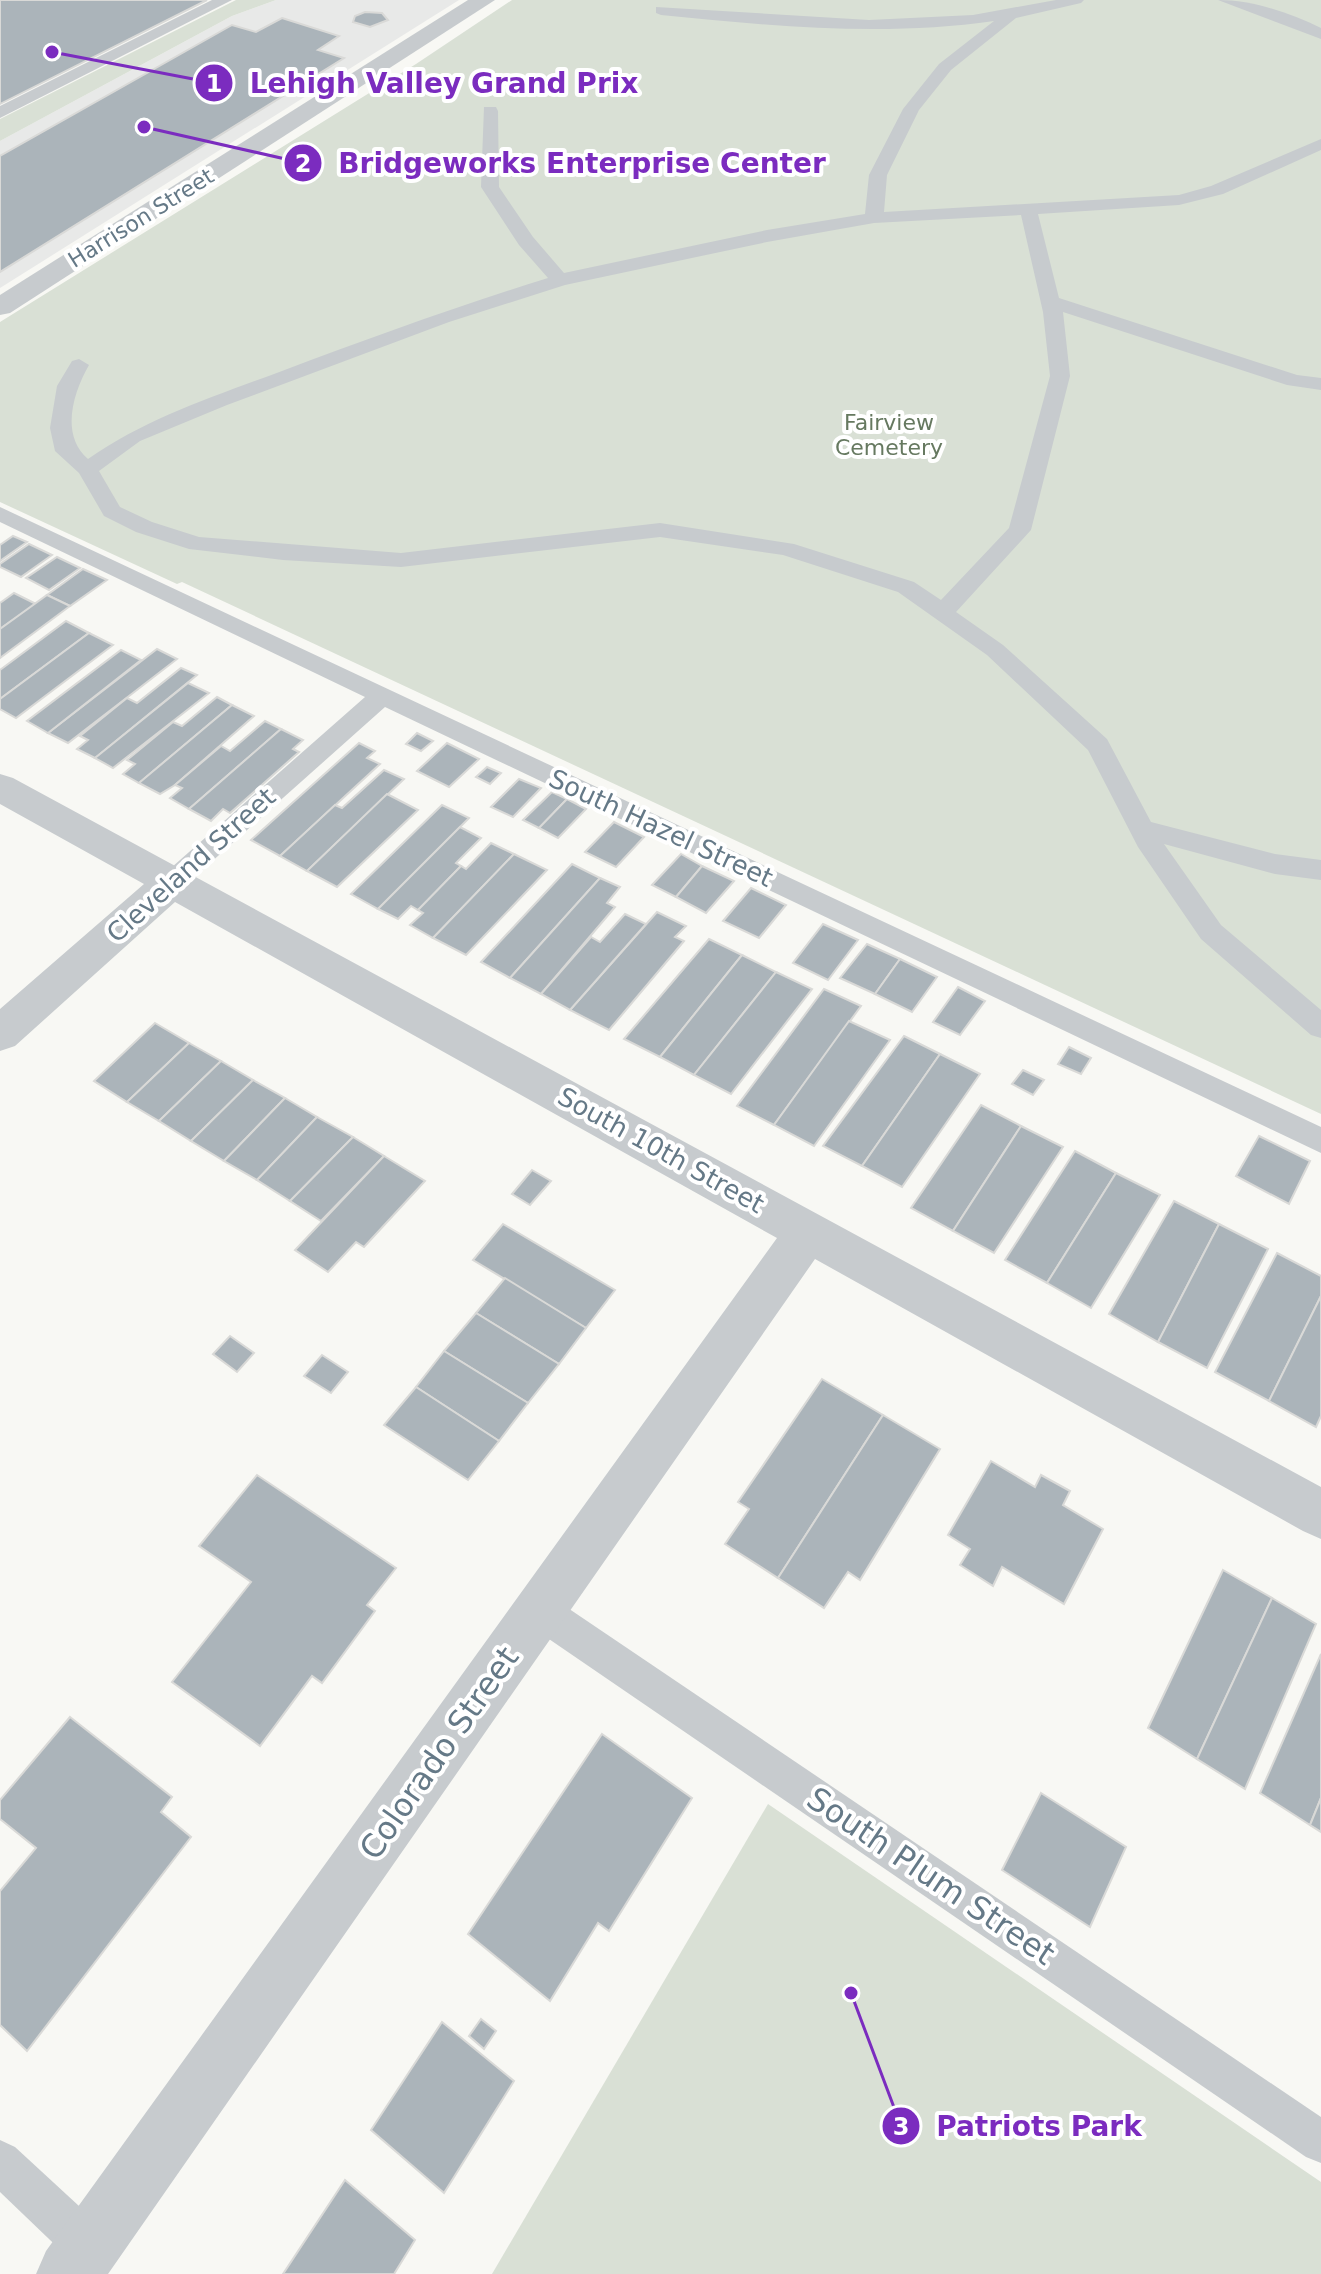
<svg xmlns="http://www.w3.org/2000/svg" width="1321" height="2274" font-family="'DejaVu Sans',sans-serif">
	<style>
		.built { fill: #e8e9e8 }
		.green { fill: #d9e0d5 }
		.building { fill: #abb4ba; stroke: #d9d9d7; stroke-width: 2 }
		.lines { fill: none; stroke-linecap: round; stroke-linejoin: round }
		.service { fill: #c7cbce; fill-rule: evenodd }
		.minor { fill: #c7cbce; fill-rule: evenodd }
		.labels { text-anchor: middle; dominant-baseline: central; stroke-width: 8; stroke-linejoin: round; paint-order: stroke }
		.far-street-label { font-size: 22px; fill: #657987; stroke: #fff }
		.far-park-label { font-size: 22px; fill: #667960; stroke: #fff }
		.street-label { font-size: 26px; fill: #657987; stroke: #fff }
		.near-street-label { font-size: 32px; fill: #657987; stroke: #fff }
		.leader { fill: none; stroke: #7b2cbf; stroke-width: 3 }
		.callout-dot { fill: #7b2cbf; stroke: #fff; stroke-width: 3 }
		.mark-label { font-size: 24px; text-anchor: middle; font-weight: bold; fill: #fff }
		.callout-label { font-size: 28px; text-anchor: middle; font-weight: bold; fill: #7b2cbf; stroke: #fff; stroke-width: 8; stroke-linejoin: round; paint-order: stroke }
	</style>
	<rect width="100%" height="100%" fill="#f8f8f4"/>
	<path class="built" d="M276,0H459L0,288V141L232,16Z"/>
	<g class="green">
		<path d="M236,0H276L232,16L0,141V119Z"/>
		<path d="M512,0H1321V1114L182,582L177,584L0,502V322L416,64Z"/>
		<path d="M768,1804L1321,2182V2274H492Z"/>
	</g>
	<g class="building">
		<path d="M0,0H207L0,104Z"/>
		<path d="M365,12L382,13L388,20L370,27L353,22L355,16Z"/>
		<path d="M282,18L339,36L318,50L344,58L0,272V156L232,25L256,32Z"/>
		<path d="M13,536L27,542L0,561V545Z"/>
		<path d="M29,544L52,555L21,577L0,567V564Z"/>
		<path d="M57,557L80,568L49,590L26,578Z"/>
		<path d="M83,569L107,580L70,606L47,595Z"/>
		<path d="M14,593L36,604L0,629V603Z"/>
		<path d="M47,595L70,606L0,658V629Z"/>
		<path d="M66,621L89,633L0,699V670Z"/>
		<path d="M89,633L113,645L16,718L0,709V699Z"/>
		<path d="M157,649L177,659L68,743L48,733Z"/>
		<path d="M121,650L141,660L48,733L27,721Z"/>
		<path d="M181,668L197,675L95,758L77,749L88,740L80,736L127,698L137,703Z"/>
		<path d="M188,683L209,693L113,768L95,758Z"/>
		<path d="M217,697L232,705L139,783L123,774L135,764L127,760L173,722L182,726Z"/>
		<path d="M232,705L254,716L175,785L160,794L139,783Z"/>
		<path d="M265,721L281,729L189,809L170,798L182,788L175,785L221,746L230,751Z"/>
		<path d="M281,729L303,740L293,749L299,752L230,813L223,809L211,821L189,809Z"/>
		<path d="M417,733L433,741L421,751L406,744Z"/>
		<path d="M359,743L375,751L367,758L380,764L280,856L251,840Z"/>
		<path d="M447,743L479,759L449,787L417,771Z"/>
		<path d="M487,767L501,773L490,784L476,777Z"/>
		<path d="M384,770L404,779L307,871L280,856L335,805L342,808Z"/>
		<path d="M519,779L541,788L513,817L491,807Z"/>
		<path d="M552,792L567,799L539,828L523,820Z"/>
		<path d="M387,794L418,810L337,887L307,871Z"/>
		<path d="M567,799L586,809L558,838L539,828Z"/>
		<path d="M442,805L469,818L378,909L351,894Z"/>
		<path d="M614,822L644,837L616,867L585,852Z"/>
		<path d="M460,827L481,838L456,863L461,866L418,910L411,906L398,919L378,909Z"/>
		<path d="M491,843L514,854L433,938L410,925L423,913L418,910L461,866L466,869Z"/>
		<path d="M514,854L547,870L466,955L433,938Z"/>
		<path d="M681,854L702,866L676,897L652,885Z"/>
		<path d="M572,864L600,878L510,978L481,962Z"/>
		<path d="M702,866L734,881L706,913L676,897Z"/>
		<path d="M600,878L620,887L607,903L615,907L541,994L510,978Z"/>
		<path d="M751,888L786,905L759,938L723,921Z"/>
		<path d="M657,912L686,926L675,937L684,941L609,1030L570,1010Z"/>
		<path d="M625,914L646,924L570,1010L541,994L591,937L600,942Z"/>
		<path d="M823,924L858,940L828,980L793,963Z"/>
		<path d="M709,939L742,955L660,1057L624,1039Z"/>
		<path d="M867,944L900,959L875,994L840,978Z"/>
		<path d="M742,955L776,972L694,1075L660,1057Z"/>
		<path d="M900,959L937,977L912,1012L875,994Z"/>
		<path d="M776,972L812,989L731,1094L694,1075Z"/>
		<path d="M958,987L985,1001L960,1035L933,1022Z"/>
		<path d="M824,989L861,1006L774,1125L737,1106Z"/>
		<path d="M849,1021L890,1040L814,1146L774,1125Z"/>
		<path d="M155,1023L189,1043L127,1102L94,1081Z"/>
		<path d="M904,1036L940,1054L862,1166L823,1146Z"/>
		<path d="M189,1043L221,1061L159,1121L127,1102Z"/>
		<path d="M1069,1047L1091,1058L1081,1074L1058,1064Z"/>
		<path d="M940,1054L980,1074L902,1187L862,1166Z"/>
		<path d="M221,1061L253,1080L191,1141L159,1121Z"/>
		<path d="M1023,1070L1044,1080L1033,1095L1012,1084Z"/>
		<path d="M253,1080L285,1098L224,1161L191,1141Z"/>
		<path d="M285,1098L317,1117L257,1180L224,1161Z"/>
		<path d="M981,1105L1021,1126L953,1231L911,1208Z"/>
		<path d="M317,1117L353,1137L290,1201L257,1180Z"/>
		<path d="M1021,1126L1063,1147L994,1253L953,1231Z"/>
		<path d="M1259,1136L1310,1161L1289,1204L1236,1176Z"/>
		<path d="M353,1137L384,1156L321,1221L290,1201Z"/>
		<path d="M1075,1151L1116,1173L1047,1283L1005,1260Z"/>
		<path d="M384,1156L425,1181L364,1247L356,1242L328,1272L295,1250Z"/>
		<path d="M532,1170L551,1181L530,1205L512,1194Z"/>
		<path d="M1116,1173L1160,1195L1091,1308L1047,1283Z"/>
		<path d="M1174,1201L1219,1224L1158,1342L1109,1314Z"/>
		<path d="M503,1224L615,1290L586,1328L473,1260Z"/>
		<path d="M1219,1224L1268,1249L1207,1368L1158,1342Z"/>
		<path d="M1277,1253L1321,1276V1296L1269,1401L1215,1372Z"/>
		<path d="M505,1278L586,1328L559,1364L476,1313Z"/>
		<path d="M1321,1296V1416L1316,1427L1269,1401Z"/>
		<path d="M476,1313L559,1364L528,1403L444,1351Z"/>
		<path d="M230,1336L254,1353L237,1372L213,1354Z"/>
		<path d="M444,1351L528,1403L499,1441L416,1387Z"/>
		<path d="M322,1355L348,1372L331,1393L304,1376Z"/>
		<path d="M822,1379L883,1415L778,1578L725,1544L749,1509L738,1502Z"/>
		<path d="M416,1387L499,1441L468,1480L384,1425Z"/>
		<path d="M883,1415L940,1449L860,1580L848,1572L824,1608L778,1578Z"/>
		<path d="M991,1461L1035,1487L1041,1475L1070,1491L1063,1505L1103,1529L1064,1604L1002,1567L993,1586L960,1565L970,1549L948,1535Z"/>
		<path d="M257,1475L396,1568L367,1605L375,1611L322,1683L312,1676L260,1746L172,1682L251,1582L199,1546Z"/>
		<path d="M1223,1570L1272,1598L1197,1759L1148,1728Z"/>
		<path d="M1272,1598L1316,1624L1245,1789L1197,1759Z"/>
		<path d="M1321,1654V1798L1310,1825L1260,1793Z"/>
		<path d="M70,1717L172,1797L161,1812L191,1837L27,2051L0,2025V1891L36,1848L0,1819V1800Z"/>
		<path d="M602,1734L692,1798L609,1931L598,1923L550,2001L468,1934Z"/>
		<path d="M1041,1793L1126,1847L1090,1927L1002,1870Z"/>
		<path d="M1321,1798V1832L1310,1825Z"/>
		<path d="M481,2019L496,2031L484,2049L469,2036Z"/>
		<path d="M442,2022L514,2081L444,2193L371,2130Z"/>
		<path d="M345,2180L415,2240L394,2274H283Z"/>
	</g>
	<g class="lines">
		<g class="service">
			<path d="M212,0H232L0,118V106Z"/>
			<path d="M1056,0H1084L1081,3L1016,18L951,70L919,110L887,175L884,212L1179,195L1211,186L1321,139V150L1223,194L1179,205L1038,214L1059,298L1297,375L1321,378V390L1287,385L1063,312L1070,376L1031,530L956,612L1003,645L1107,739L1151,822L1275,854L1321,860V880L1275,874L1164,844L1221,925L1321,1010V1038L1311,1035L1201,939L1138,847L1088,750L987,655L898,592L783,555L660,537L401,567L283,560L189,549L136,532L104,516L79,473L55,451L50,428L57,386L72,361L79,359L89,365C73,393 60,435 88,459C147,418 215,396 282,371C370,338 458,306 548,278L519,245L481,187L484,107H496L498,111L499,187L533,237L564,273L767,230L865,214L869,175L903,109L939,64L994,21C884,37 771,26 661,15L656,13V7L869,20L973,15ZM1021,215L1043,312L1050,376L1009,528L941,600L914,582L794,544L660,523L401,553L199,537L152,522L120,507L99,471L140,441L227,405L449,322L565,285L767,242L874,223Z"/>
			<path d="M1218,0C1253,0 1290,13 1321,28V39Z"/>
			<path d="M0,507L1321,1127V1153L385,707L181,889L172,892L163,889L159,882L163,875L365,697L0,522Z"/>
			<path d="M540,1593L553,1598L1321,2117V2163L1306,2157L527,1624L522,1611L527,1598Z"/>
			<path d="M0,2140L15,2147L105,2230L111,2246L105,2262L89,2268L73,2262L0,2192Z"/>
		</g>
		<g class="minor">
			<path d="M468,0H495L10,313L0,315V295Z"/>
			<path d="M0,774L13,778L1321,1487V1539L1303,1531L815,1259L108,2274H36L46,2251L777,1238L175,902L15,1046L0,1051V1009L144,884L0,804Z"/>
		</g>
	</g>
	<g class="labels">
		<g class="far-street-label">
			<text transform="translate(141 218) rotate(-32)">Harrison Street</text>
		</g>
		<g class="far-park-label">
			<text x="889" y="422">Fairview<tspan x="889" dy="25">Cemetery</tspan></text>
		</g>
		<g class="street-label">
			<text transform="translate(661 828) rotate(25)">South Hazel Street</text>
			<text transform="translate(191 865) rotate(-42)">Cleveland Street</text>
			<text transform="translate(661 1150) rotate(29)">South 10th Street</text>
		</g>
		<g class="near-street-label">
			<text transform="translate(439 1753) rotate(-55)">Colorado Street</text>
			<text transform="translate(931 1876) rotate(34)">South Plum Street</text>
		</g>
	</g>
	<path class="leader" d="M52 52L214 83M144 127L303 163M851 1993L901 2126"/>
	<g class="callout-dot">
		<circle cx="52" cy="52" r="8"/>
		<circle cx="144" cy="127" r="8"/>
		<circle cx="851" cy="1993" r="8"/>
		<circle cx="214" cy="83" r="20"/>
		<circle cx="303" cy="163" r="20"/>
		<circle cx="901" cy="2126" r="20"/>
	</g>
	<g class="mark-label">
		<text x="214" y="92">1</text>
		<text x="303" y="172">2</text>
		<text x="901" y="2135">3</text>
	</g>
	<g class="callout-label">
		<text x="444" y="93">Lehigh Valley Grand Prix</text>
		<text x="582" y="173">Bridgeworks Enterprise Center</text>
		<text x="1039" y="2136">Patriots Park</text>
	</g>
</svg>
